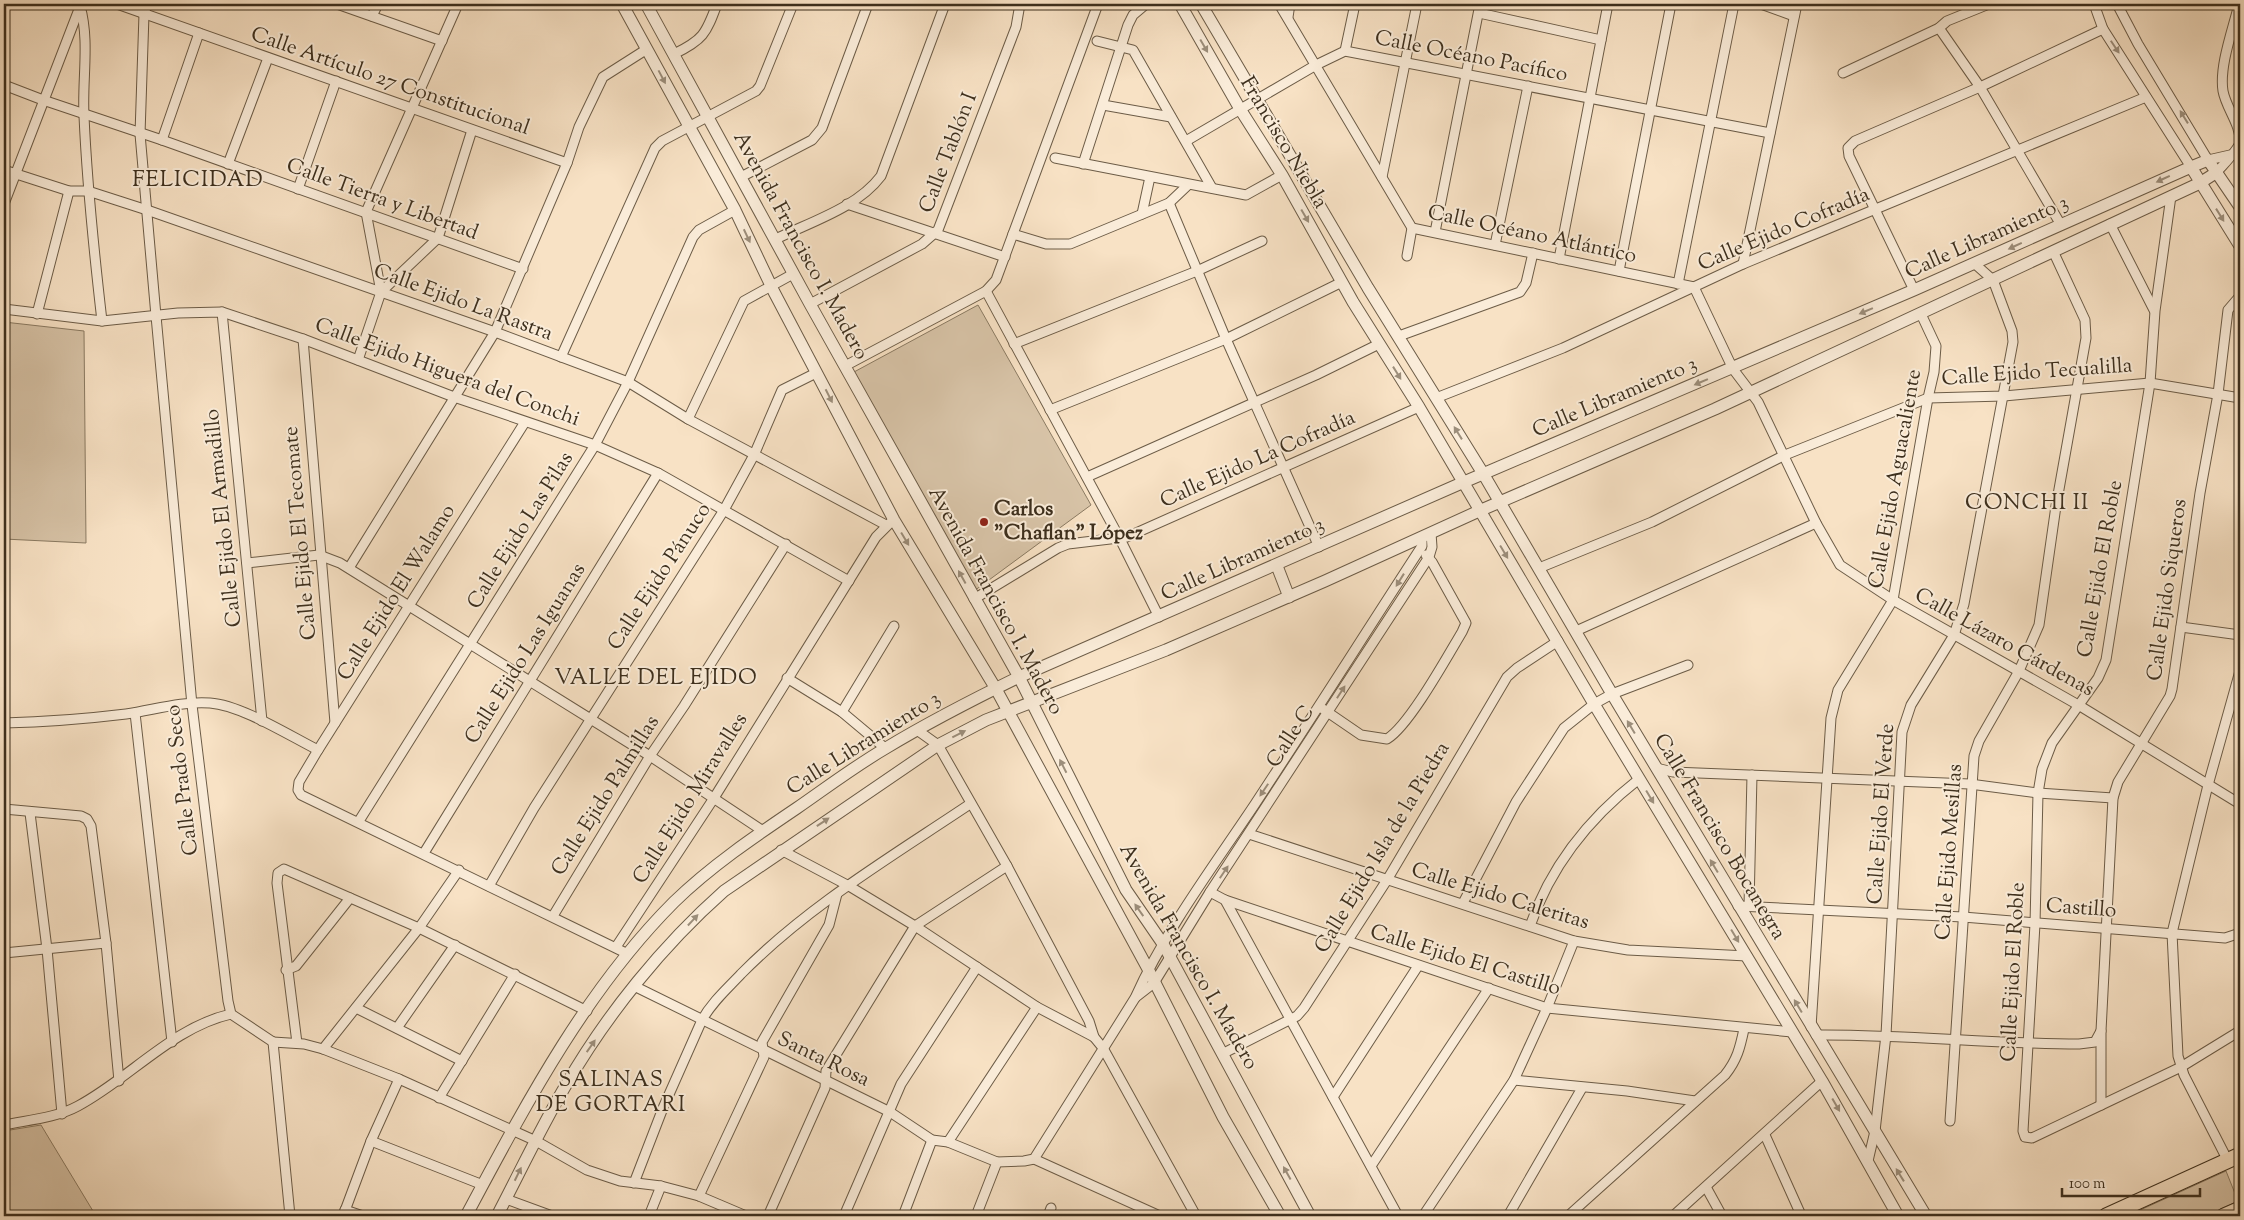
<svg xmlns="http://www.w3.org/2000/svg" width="2244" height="1220" font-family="'Sorts Mill Goudy',serif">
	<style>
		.green { fill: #d8c4a8; stroke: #8a7a62 }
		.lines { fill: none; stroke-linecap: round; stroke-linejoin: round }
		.minor-casing { stroke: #6c5c47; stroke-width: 11 }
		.tertiary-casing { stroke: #6c5c47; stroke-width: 13 }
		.primary-casing { stroke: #3d2f1d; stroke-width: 17 }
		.minor { stroke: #faecd9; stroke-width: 9 }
		.tertiary { stroke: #faecd9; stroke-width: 11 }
		.primary { stroke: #f8e2c5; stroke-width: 15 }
		.oneway { fill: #9c8e7b }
		.poi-dot { fill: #8f2418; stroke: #faecd9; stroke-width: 2 }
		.labels { text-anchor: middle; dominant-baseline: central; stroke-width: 4; stroke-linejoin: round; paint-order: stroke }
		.street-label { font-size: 21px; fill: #3d2f1d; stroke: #faecd9 }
		.poi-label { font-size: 21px; font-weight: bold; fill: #3d2f1d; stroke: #faecd9; text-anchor: start }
		.neighbourhood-label { font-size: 22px; letter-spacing: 1px; fill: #3d2f1d; stroke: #faecd9 }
	</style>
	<rect width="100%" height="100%" fill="#f8e2c5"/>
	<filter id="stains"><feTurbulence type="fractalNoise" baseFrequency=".004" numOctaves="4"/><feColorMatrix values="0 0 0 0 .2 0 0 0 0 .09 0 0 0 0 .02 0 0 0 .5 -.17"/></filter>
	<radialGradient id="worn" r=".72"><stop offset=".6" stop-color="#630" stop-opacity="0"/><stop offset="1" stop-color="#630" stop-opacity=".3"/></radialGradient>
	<g class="green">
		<path d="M978,305L1091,505L974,591L854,372Z"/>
		<path d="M4,322L84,331L86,543L4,539Z"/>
		<path d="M41,1125L47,1135L96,1216H4V1131Z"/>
		<path d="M2226,1171L2238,1201L2206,1216H2127Z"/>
	</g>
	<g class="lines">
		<defs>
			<g id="minor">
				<path d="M117,4L567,163"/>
				<path d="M147,4L144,14L140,134L156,316L192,705L228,1001L231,1014L273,1042"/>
				<path d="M337,4L442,41"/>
				<path d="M1279,4L1412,228L1694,287L1733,369L1758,402L1816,523L1840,565L1893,600L2080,706L2240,804"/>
				<path d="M1761,4L1794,16"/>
				<path d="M2094,4L2103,29L2191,167"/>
				<path d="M2117,4L2138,44L2208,160L2230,155"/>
				<path d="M80,6C90,41 82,79 84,116C87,184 94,252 102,321"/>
				<path d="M4,7L5,4"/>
				<path d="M1479,13L1601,40"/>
				<path d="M372,16L378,4"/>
				<path d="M1288,17L1290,4"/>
				<path d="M1939,28L1980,87L2061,225"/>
				<path d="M1097,41L1133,50L1212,188"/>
				<path d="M1345,51L1355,4"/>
				<path d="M674,54C703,40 706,34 717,4"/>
				<path d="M1843,73L1939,28L1947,21L1989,4"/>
				<path d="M4,85L43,100L162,140L523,269"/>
				<path d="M1103,105L1171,117"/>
				<path d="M162,140L199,33"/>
				<path d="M1186,141L1316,65L1345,51L1770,133"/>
				<path d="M1055,158L1246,195L1282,175"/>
				<path d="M228,164L268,58"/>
				<path d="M1083,164L1128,25L1133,15L1146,4"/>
				<path d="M4,170L69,191H88L147,210L495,332L628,382L688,419L886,525"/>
				<path d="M2217,172C2222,166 2239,149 2240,142C2241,125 2226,108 2223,91C2219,66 2233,29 2239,4"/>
				<path d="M741,177L812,140L822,128L868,4"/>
				<path d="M1382,177L1417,4"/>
				<path d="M298,189L336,81"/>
				<path d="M2171,196L2155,311L2150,383L2106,660L2098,678L2052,743L2042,769L2038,793L2035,924L2023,1131L2025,1137L2032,1138L2181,1067L2238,1032L2240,1029"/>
				<path d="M1169,203L1226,339L1319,547"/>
				<path d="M4,204L81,4"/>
				<path d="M847,204L1005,257"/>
				<path d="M1142,214L1150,177"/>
				<path d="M2110,224L2154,310"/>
				<path d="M1435,232L1480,4"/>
				<path d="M1013,234L1046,244H1070L1169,203L1188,185"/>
				<path d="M776,239C810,222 857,208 881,176L945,4"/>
				<path d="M1495,245L1528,86"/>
				<path d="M1407,256L1412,228"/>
				<path d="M1559,259L1608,4"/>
				<path d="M1743,264L1797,4"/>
				<path d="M1619,271L1671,4"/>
				<path d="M1678,284L1734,4"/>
				<path d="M1914,290L1849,156L1848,148L1855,141L1980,87L2103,29"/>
				<path d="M986,291L1120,539L1159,617"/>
				<path d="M381,292L366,212L458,4"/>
				<path d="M810,304L922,244L938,230L1016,27L1020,4"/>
				<path d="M4,309L102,321L178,313L222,312L303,339L454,397L595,445L658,473L849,581"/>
				<path d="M222,312L262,721"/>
				<path d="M37,314L69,191"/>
				<path d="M1399,336L1520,292L1526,283L1533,253"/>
				<path d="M303,339L335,723"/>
				<path d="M1014,344L1197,271L1262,241"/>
				<path d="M561,357L655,148L662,141L756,91L760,86L793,4"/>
				<path d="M358,360L381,292L438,238L472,130"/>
				<path d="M845,366L986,291L996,280L1098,4"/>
				<path d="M1436,398L1563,348L1743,264L2146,97"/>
				<path d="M1050,410L1226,339L1342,282"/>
				<path d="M688,419L744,301L793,274"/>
				<path d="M525,422L318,750L299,782L298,790L301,795L628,954"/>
				<path d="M1087,477L1316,375L1379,344"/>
				<path d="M247,563L319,555L340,563L650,756L763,831"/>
				<path d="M349,568L495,332L567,163L579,127L603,77L647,49"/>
				<path d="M1539,568L1652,522L1785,455L1928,398L2004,396L2150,383L2240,398"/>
				<path d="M974,599L1058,548L1068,544L1127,537L1419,407"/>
				<path d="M2181,627L2240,635"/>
				<path d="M1576,631L1816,523"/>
				<path d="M787,678L842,712L885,748"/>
				<path d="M1323,709L1361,735L1387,739C1409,726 1447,657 1462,632L1466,623L1432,562L1426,555"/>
				<path d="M842,712L894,626"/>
				<path d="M135,713L172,1042"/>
				<path d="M4,723C45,722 85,719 126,714C154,710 181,701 210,703C241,705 290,736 318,750"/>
				<path d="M917,730L938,745L1007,866L1089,1021L1094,1037L1103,1048L1196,1216"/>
				<path d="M1656,768L1673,772L1970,784L2038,793L2113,798"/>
				<path d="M4,809L81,816L87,819L91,826L106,943L119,1081"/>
				<path d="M30,813L47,949L62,1114"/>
				<path d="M359,821L595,445L628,382L693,237L699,230L735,210"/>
				<path d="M1249,834L1574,941L1628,950L1747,956"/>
				<path d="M781,850L849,886L915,926L1037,1007L1094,1037"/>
				<path d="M424,853L658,473"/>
				<path d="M489,886L534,808L724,510L754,455L782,390L816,373"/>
				<path d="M1210,892L1225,900L1398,1216"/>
				<path d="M1225,900L1547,1008L1792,1032"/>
				<path d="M1463,903L1516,802L1564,728L1594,704L1612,694L1688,665"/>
				<path d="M1738,906L1963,917L2225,938L2240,933"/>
				<path d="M1749,906L1752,775"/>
				<path d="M553,916L650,756L684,706L786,544"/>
				<path d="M1530,926C1551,865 1589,818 1639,779"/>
				<path d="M616,947L714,798L876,537L890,523"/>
				<path d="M4,953L106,943"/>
				<path d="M286,970L296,966L350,898"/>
				<path d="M634,986L890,1112L932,1140L948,1142L997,1162L1024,1161L1034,1159L1135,998C1166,929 1213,867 1255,804C1311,719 1366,632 1422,546V538"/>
				<path d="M1136,997L1154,983L1210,892L1429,557L1432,547L1431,533"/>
				<path d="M356,1008L462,1061"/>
				<path d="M1811,1027L1831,718L1838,690L1893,600L1928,398L1934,372L1936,346L1921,314"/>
				<path d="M397,1028L455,945"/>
				<path d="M1816,1035C1904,1034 1991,1044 2079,1044L2095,1042L2101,1031"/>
				<path d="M273,1042L304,1044L323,1049L399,1079L536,1141L587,1170L620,1181L661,1186L699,1196L746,1216"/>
				<path d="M273,1042L290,1216"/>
				<path d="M297,1043L277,883L278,873L284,869L419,928L587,1011"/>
				<path d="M323,1049L419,928L459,870"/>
				<path d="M1222,1054L1297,1016L1304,1008L1387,880L1507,677L1517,668L1558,641"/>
				<path d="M1514,1080L1627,1091L1695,1101"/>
				<path d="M1333,1097L1418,966"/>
				<path d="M439,1098L515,974"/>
				<path d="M2101,1105V1031L2113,798L2118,782L2170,696L2172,689L2200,493L2218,394L2228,310L2240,296"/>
				<path d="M1950,1121L1974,756L1979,741L2019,671L2039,625L2056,506L2086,338L2085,320L2053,251"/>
				<path d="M4,1125C28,1120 56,1118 78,1106C129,1079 173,1027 231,1014"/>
				<path d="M1765,1135L1801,1215"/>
				<path d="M371,1141L483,1185"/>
				<path d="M948,1142L1037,1007"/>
				<path d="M1034,1159L1160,1216"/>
				<path d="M1868,1161L1875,1131L1886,1035L1902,732L1911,705L1954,635L1964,604L2013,342L2012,331L1993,280L1975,264"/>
				<path d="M2228,1161L2184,1075L2178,1056L2172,933L2208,785L2240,671"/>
				<path d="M1371,1166L1489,988"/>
				<path d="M634,1183L663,1108L702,1020C712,1002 727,989 741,974C808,906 891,857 970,804"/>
				<path d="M1706,1187L1722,1216"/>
				<path d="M699,1196L764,1057L762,1042L829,925L837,894"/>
				<path d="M506,1199L552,1216"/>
				<path d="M345,1210L363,1216"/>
				<path d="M343,1216L371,1141L399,1079"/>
				<path d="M649,1216L661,1186"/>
				<path d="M768,1216L825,1088L826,1071L915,926L1007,866"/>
				<path d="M844,1216L901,1084L977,967"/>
				<path d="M903,1216L932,1140"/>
				<path d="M976,1216L997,1162"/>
				<path d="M1048,1216L1051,1208"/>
				<path d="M1423,1216L1514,1080L1547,1008L1574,941"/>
				<path d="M1508,1216L1582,1088"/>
				<path d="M1568,1216L1725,1075C1737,1060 1740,1048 1744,1029"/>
				<path d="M1673,1216L1822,1081"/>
			</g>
			<g id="tertiary">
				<path d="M622,4L735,210L774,292L894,520L996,689L1148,969L1223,1117L1280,1216"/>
				<path d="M646,4L810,304L1019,677L1126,890L1163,944L1310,1216"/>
				<path d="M1180,4L1240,109L1282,175L1353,302L1419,407L1594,704L1822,1081L1898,1216"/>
				<path d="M1201,4L1368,288L1484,475L1612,694L1926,1216"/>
				<path d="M2191,167L2240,246"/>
				<path d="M1277,566L1289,597"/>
				<path d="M466,1216C525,1106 585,991 674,902C711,866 754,837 797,808C826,788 855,766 886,748C929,722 974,699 1019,677L1464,482L1914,290L2191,167L2208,160L2240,207"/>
				<path d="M497,1216C520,1172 541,1127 566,1085C607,1014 663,945 724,891L938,745L986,720L1166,650L1325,581L1479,511L1715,409L2200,183L2217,172"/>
			</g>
			<g id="primary">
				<path d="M2106,1216L2240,1155"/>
				<path d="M2224,1216L2240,1209"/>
			</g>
		</defs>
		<use href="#minor" class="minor-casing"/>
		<use href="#tertiary" class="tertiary-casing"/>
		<use href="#primary" class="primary-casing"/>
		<use href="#minor" class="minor"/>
		<use href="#tertiary" class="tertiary"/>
		<use href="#primary" class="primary"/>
	</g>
	<defs><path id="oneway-solid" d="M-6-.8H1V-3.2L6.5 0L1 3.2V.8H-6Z" transform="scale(1.25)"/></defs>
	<g class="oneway">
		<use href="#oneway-solid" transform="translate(1204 46) rotate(60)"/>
		<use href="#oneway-solid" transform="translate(2115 47) rotate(56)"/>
		<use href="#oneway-solid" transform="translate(662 77) rotate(62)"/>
		<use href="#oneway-solid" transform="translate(2184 117) rotate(-122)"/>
		<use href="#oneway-solid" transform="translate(2163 179) rotate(155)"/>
		<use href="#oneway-solid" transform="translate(2220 215) rotate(58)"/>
		<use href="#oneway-solid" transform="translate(1305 216) rotate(60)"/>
		<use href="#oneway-solid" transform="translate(747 236) rotate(65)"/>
		<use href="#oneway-solid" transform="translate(2015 246) rotate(155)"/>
		<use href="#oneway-solid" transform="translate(1866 311) rotate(157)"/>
		<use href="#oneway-solid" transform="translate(1397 373) rotate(58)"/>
		<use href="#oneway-solid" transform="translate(1701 382) rotate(157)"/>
		<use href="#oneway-solid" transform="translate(829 396) rotate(63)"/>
		<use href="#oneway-solid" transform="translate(1458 433) rotate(-122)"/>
		<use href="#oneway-solid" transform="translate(905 539) rotate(59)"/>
		<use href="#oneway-solid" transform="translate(1504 552) rotate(59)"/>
		<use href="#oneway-solid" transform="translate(962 577) rotate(-119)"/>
		<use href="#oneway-solid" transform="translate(1400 580) rotate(122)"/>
		<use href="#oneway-solid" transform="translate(1341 692) rotate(-57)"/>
		<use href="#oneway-solid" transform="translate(1631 727) rotate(-121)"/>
		<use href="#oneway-solid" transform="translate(959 734) rotate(-27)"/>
		<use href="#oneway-solid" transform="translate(1063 766) rotate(-117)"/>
		<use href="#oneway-solid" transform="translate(1264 790) rotate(124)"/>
		<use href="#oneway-solid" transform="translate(1650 797) rotate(59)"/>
		<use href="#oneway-solid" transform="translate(823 822) rotate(-34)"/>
		<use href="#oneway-solid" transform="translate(1714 866) rotate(-121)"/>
		<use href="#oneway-solid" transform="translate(1224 872) rotate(-56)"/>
		<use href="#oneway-solid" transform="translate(1139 910) rotate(-125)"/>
		<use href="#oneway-solid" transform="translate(693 920) rotate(-47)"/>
		<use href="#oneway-solid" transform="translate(1735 936) rotate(59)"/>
		<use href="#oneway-solid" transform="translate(1798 1006) rotate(-121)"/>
		<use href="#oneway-solid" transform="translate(591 1046) rotate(-55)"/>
		<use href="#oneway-solid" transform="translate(1836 1105) rotate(60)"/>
		<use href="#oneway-solid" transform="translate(1287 1173) rotate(-119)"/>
		<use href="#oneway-solid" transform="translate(518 1174) rotate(-64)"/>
		<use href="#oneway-solid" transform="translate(1900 1175) rotate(-122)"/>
	</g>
	<circle class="poi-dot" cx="984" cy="522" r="5"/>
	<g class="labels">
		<g class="street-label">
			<text transform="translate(1471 57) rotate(11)">Calle Océano Pacífico</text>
			<text transform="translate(390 82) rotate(19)">Calle Artículo 27 Constitucional</text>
			<text transform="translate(1283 143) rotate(59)">Francisco Niebla</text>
			<text transform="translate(949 153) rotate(-69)">Calle Tablón I</text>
			<text transform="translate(382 200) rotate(20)">Calle Tierra y Libertad</text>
			<text transform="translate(1784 230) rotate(-23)">Calle Ejido Cofradía</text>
			<text transform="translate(1532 235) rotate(12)">Calle Océano Atlántico</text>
			<text transform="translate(1987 238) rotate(-24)">Calle Libramiento 3</text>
			<text transform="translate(800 246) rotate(61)">Avenida Francisco I. Madero</text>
			<text transform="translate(463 303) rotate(20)">Calle Ejido La Rastra</text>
			<text transform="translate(447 373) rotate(20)">Calle Ejido Higuera del Conchi</text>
			<text transform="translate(2037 373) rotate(-4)">Calle Ejido Tecualilla</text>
			<text transform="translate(1615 398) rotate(-23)">Calle Libramiento 3</text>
			<text transform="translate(1258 460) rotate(-24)">Calle Ejido La Cofradía</text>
			<text transform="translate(1896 479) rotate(-80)">Calle Ejido Aguacaliente</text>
			<text transform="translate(224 518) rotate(-96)">Calle Ejido El Armadillo</text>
			<text transform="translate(521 531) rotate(-58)">Calle Ejido Las Pilas</text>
			<text transform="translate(301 533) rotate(-95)">Calle Ejido El Tecomate</text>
			<text transform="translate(1243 560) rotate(-24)">Calle Libramiento 3</text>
			<text transform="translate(2101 569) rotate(-80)">Calle Ejido El Roble</text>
			<text transform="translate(660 577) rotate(-57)">Calle Ejido Pánuco</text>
			<text transform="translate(2168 590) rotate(-82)">Calle Ejido Siqueros</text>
			<text transform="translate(397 593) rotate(-58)">Calle Ejido El Walamo</text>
			<text transform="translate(995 601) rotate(61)">Avenida Francisco I. Madero</text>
			<text transform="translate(2004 643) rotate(29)">Calle Lázaro Cárdenas</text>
			<text transform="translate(526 654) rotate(-58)">Calle Ejido Las Iguanas</text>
			<text transform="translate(1291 737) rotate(-57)">Calle C</text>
			<text transform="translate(864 744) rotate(-32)">Calle Libramiento 3</text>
			<text transform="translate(183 780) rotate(-97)">Calle Prado Seco</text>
			<text transform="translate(606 796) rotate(-58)">Calle Ejido Palmillas</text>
			<text transform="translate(691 799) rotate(-58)">Calle Ejido Miravalles</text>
			<text transform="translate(1882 814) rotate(-86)">Calle Ejido El Verde</text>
			<text transform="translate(1719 837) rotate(59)">Calle Francisco Bocanegra</text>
			<text transform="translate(1383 848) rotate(-59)">Calle Ejido Isla de la Piedra</text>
			<text transform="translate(1950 852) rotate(-86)">Calle Ejido Mesillas</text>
			<text transform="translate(1500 897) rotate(17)">Calle Ejido Caleritas</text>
			<text transform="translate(2081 909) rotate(4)">Castillo</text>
			<text transform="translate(1188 957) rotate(60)">Avenida Francisco I. Madero</text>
			<text transform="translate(1465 961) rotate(17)">Calle Ejido El Castillo</text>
			<text transform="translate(2014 972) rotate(-87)">Calle Ejido El Roble</text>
			<text transform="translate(823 1060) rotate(26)">Santa Rosa</text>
		</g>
		<g class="poi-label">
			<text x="994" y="510">Carlos<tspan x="994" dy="24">"Chaflan" López</tspan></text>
		</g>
		<g class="neighbourhood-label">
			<text x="198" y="181">FELICIDAD</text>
			<text x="2027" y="504">CONCHI II</text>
			<text x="656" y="679">VALLE DEL EJIDO</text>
			<text x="611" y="1081">SALINAS<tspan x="611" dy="25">DE GORTARI</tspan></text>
		</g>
	</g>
	<rect width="2244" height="1220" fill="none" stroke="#f8e2c5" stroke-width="20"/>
	<rect x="5" y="5" width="2234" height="1210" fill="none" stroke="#3d2f1d" stroke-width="2.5"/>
	<rect x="10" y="10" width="2224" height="1200" fill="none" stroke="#3d2f1d"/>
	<path d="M2062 1188v8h138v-8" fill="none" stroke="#3d2f1d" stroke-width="2.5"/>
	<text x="2069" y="1188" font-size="15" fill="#3d2f1d" stroke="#faecd9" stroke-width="4" paint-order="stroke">100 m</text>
	<rect width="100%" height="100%" filter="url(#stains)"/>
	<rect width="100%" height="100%" fill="url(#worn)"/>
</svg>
